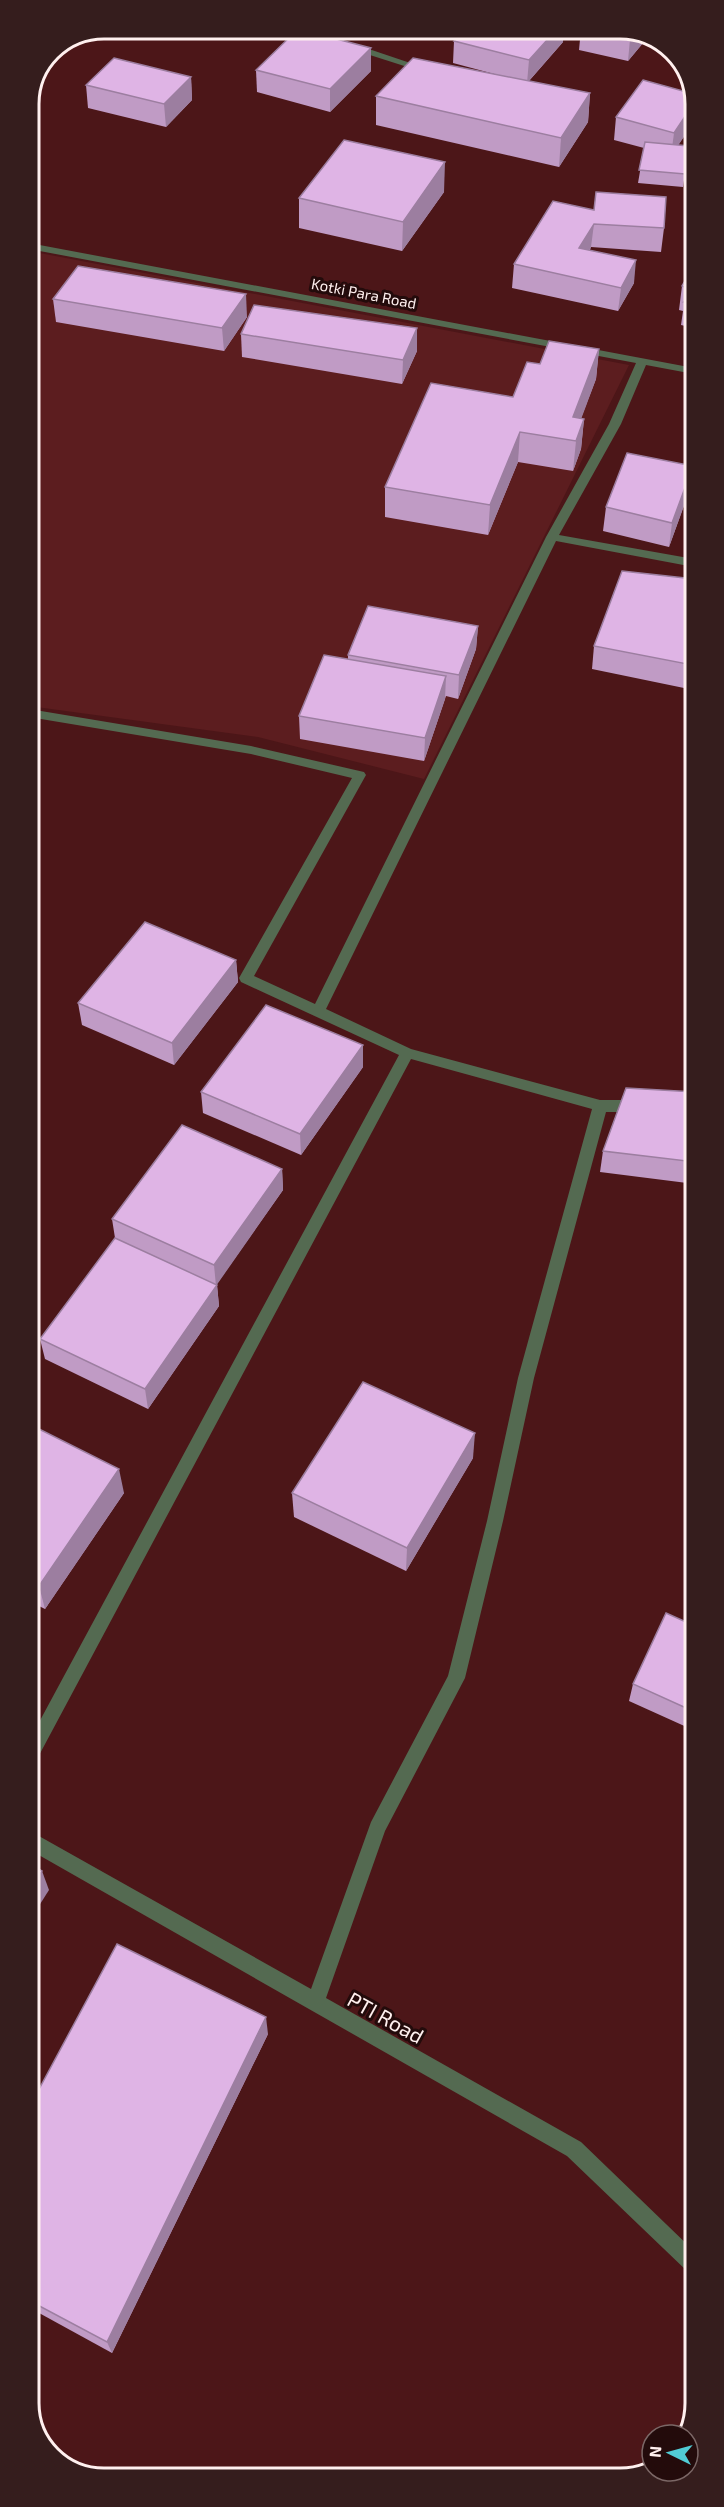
<svg xmlns="http://www.w3.org/2000/svg" width="724" height="2507" font-family="'Exo 2',sans-serif">
	<style>
		.built { fill: #5c1d1f }
		.lines { fill: none; stroke-linecap: round; stroke-linejoin: round }
		.minor { fill: #546a51; fill-rule: evenodd }
		.wall { fill: #c09bc5 }
		.shaded-wall { fill: #9c7ea0 }
		.building { fill: #dfb4e5; stroke: #9c7ea0; stroke-width: 1.5 }
		.labels { text-anchor: middle; dominant-baseline: central; stroke-width: 6; stroke-linejoin: round; paint-order: stroke }
		.far-street-label { font-size: 15px; fill: #fff0ef; stroke: #230b0b }
		.near-street-label { font-size: 21px; fill: #fff0ef; stroke: #230b0b }
		.rim { fill: none; stroke: #fff0ef; stroke-width: 3 }
	</style>
	<rect width="100%" height="100%" fill="#4c1618"/>
	<path class="built" d="M29,251L629,365L424,779L258,737L29,706Z"/>
	<g class="lines">
		<g class="minor">
			<path d="M348,44H354L431,70L423,72L348,48Z"/>
			<path d="M29,243L694,368V374L646,365L621,424L559,535L694,559V567L556,541L326,1009L411,1049L600,1100H638L645,1106L638,1112H606L534,1378L503,1521L465,1678L385,1831L326,1998L581,2142L695,2252V2275L688,2272L567,2156L30,1850V1831L311,1989L371,1822L448,1676L487,1521L518,1378L592,1109L411,1059L36,1761L30,1763V1739L399,1055L241,982L239,978L352,778L251,754L29,717V709L251,746L364,772L366,775L254,976L315,1004L546,537L609,424L636,363L29,249Z"/>
		</g>
	</g>
	<g class="wall">
		<path d="M466,29H575L565,39H563V42L529,81L590,93L588,122L559,167L376,125V96L498,75L453,63L454,41Z"/>
		<path d="M581,29H630L648,37L628,61L579,50Z"/>
		<path d="M371,48V71L330,112L257,92L256,70Z"/>
		<path d="M191,77L192,100L166,127L88,108L86,85Z"/>
		<path d="M694,94V122L678,145L689,146L683,187L638,183L644,148L614,140L616,117Z"/>
		<path d="M444,192L402,251L299,228V198Z"/>
		<path d="M553,201L664,228L661,252L591,247L590,250L634,283L618,311L512,288L514,264Z"/>
		<path d="M694,237V328L681,325L683,311L679,310L682,286L692,269L685,267L688,244Z"/>
		<path d="M53,299L247,317L224,351L56,322Z"/>
		<path d="M417,328V351L402,384L242,357L241,334Z"/>
		<path d="M599,349L596,379L581,418L584,419L581,449L573,471L518,462L488,535L385,517V487L513,397L540,364Z"/>
		<path d="M690,489L669,547L603,531L606,507Z"/>
		<path d="M694,579V646L684,688L592,669L594,646Z"/>
		<path d="M478,626L476,649L458,699L446,696L424,761L300,739L299,716L348,659V655Z"/>
		<path d="M236,960L238,982L174,1065L82,1025L78,1003Z"/>
		<path d="M363,1067L301,1155L203,1113L201,1092Z"/>
		<path d="M695,1092V1184L600,1172L603,1151Z"/>
		<path d="M282,1169L283,1190L216,1285H217L219,1306L148,1409L45,1359L40,1339L115,1238L112,1219Z"/>
		<path d="M29,1424L124,1493L45,1609L29,1601Z"/>
		<path d="M473,1458L406,1571L294,1517L292,1493Z"/>
		<path d="M695,1626V1749L686,1745L691,1729L629,1701L633,1684Z"/>
		<path d="M268,2034L112,2353L30,2308V2106Z"/>
	</g>
	<g class="shaded-wall">
		<path d="M557,29H564L563,42L527,83L529,60Z"/>
		<path d="M566,29H575L565,39Z"/>
		<path d="M636,32L648,37L628,61L630,39Z"/>
		<path d="M371,48V71L330,112V89Z"/>
		<path d="M191,77L192,100L166,127L164,104Z"/>
		<path d="M590,93L588,122L559,167L561,138Z"/>
		<path d="M694,103V122L671,156L674,133Z"/>
		<path d="M445,162L444,192L402,251L403,222Z"/>
		<path d="M594,224L591,247L577,271L579,248Z"/>
		<path d="M636,260L634,283L618,311L621,288Z"/>
		<path d="M246,294L247,317L224,351L222,328Z"/>
		<path d="M417,328V351L402,384L403,360Z"/>
		<path d="M599,349L596,379L573,441V417Z"/>
		<path d="M584,419L581,449L573,471L576,441Z"/>
		<path d="M520,432L518,462L488,535L490,505Z"/>
		<path d="M693,466L690,489L669,547L672,523Z"/>
		<path d="M478,626L476,649L458,699L459,675Z"/>
		<path d="M694,637V646L684,688L687,664Z"/>
		<path d="M446,676L445,699L424,761L425,738Z"/>
		<path d="M236,960L238,982L174,1065L172,1043Z"/>
		<path d="M363,1045V1067L301,1155L300,1134Z"/>
		<path d="M282,1169L283,1190L216,1286L214,1265Z"/>
		<path d="M217,1285L219,1306L148,1409L145,1389Z"/>
		<path d="M475,1433L473,1458L406,1571L407,1548Z"/>
		<path d="M119,1469L124,1493L45,1609L39,1586Z"/>
		<path d="M42,1871L49,1890L30,1920V1891Z"/>
		<path d="M266,2017L268,2034L112,2353L107,2342Z"/>
	</g>
	<g class="building">
		<path d="M298,29L371,48L330,89L256,70Z"/>
		<path d="M466,29H557L529,60L454,41Z"/>
		<path d="M589,29H630L636,32L630,39Z"/>
		<path d="M114,58L191,77L164,104L86,85Z"/>
		<path d="M413,58L590,93L561,138L376,96Z"/>
		<path d="M643,80L694,94V103L674,133L616,117Z"/>
		<path d="M344,140L445,162L403,222L299,198Z"/>
		<path d="M645,142L689,146L685,174L639,170Z"/>
		<path d="M596,192L666,197L664,228L594,224L579,248L636,260L621,288L514,264L553,201L594,210Z"/>
		<path d="M694,237V246L688,244Z"/>
		<path d="M78,266L246,294L222,328L53,299Z"/>
		<path d="M694,266V291L682,286Z"/>
		<path d="M694,297V304L684,302Z"/>
		<path d="M254,305L417,328L403,360L241,334Z"/>
		<path d="M549,341L599,349L573,417L584,419L576,441L520,432L490,505L385,487L431,383L513,397L527,362L540,364Z"/>
		<path d="M627,453L693,466L672,523L606,507Z"/>
		<path d="M622,571L694,579V637L687,664L594,646Z"/>
		<path d="M368,606L478,626L459,675L348,655Z"/>
		<path d="M324,655L446,676L425,738L299,716Z"/>
		<path d="M145,922L236,960L172,1043L78,1003Z"/>
		<path d="M266,1005L363,1045L300,1134L201,1092Z"/>
		<path d="M626,1088L695,1092V1162L603,1151Z"/>
		<path d="M182,1125L282,1169L214,1265L112,1219Z"/>
		<path d="M115,1238L217,1285L145,1389L40,1339Z"/>
		<path d="M363,1382L475,1433L407,1548L292,1493Z"/>
		<path d="M29,1424L119,1469L39,1586L29,1581Z"/>
		<path d="M666,1613L695,1626V1712L633,1684Z"/>
		<path d="M695,1719V1730L691,1728Z"/>
		<path d="M30,1864L42,1871L30,1891Z"/>
		<path d="M117,1944L266,2017L107,2342L30,2301V2106Z"/>
	</g>
	<g class="labels">
		<g class="far-street-label">
			<text transform="translate(364 293) rotate(11)">Kotki Para Road</text>
		</g>
		<g class="near-street-label">
			<text transform="translate(386 2017) rotate(29)">PTI Road</text>
		</g>
	</g>
	<path d="M0 0H724V2507H0ZM104 39H620A65 65 0 0 1 685 104V2403A65 65 0 0 1 620 2468H104A65 65 0 0 1 39 2403V104A65 65 0 0 1 104 39Z" fill="#351d1d" fill-rule="evenodd"/>
	<path class="rim" d="M104 39H620A65 65 0 0 1 685 104V2403A65 65 0 0 1 620 2468H104A65 65 0 0 1 39 2403V104A65 65 0 0 1 104 39Z"/>
	<g transform="translate(670 2453) rotate(275)"><circle r="28" fill="#230b0b" stroke="#7b6766" stroke-width="1.5"/>
	<path d="M0-4.5L10 22L0 15L-10 22Z" fill="#51ccd5"/>
	<text y="-9" font-size="16" font-weight="bold" text-anchor="middle" fill="#fff0ef">N</text>
	</g>
</svg>
